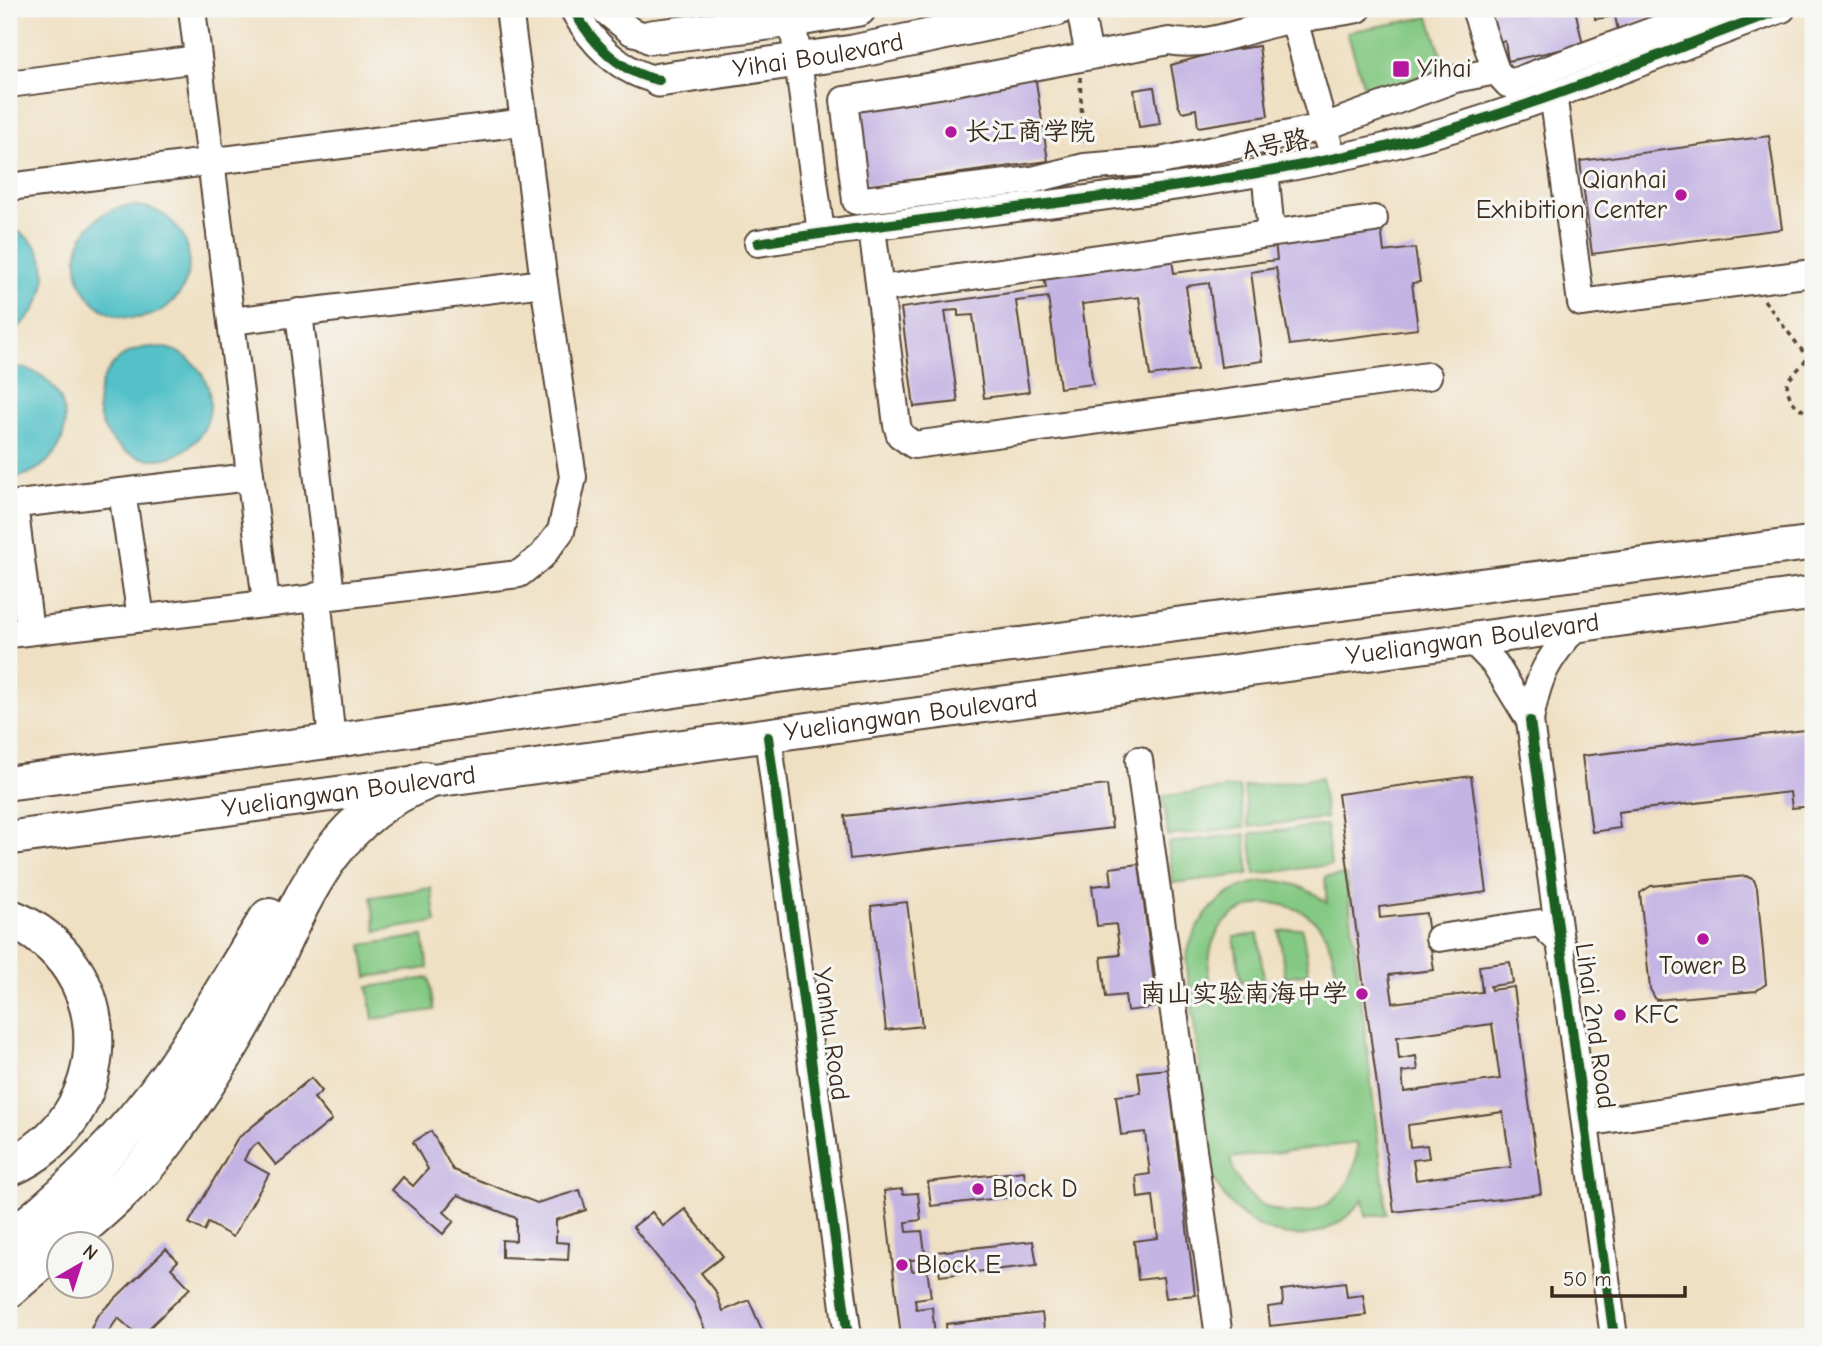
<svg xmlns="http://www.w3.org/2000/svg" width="1822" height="1346" font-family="'Comic Neue','LXGW WenKai TC',sans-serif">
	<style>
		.green { fill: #84c983; stroke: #607a50; stroke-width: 2; fill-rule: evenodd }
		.water { fill: #53c1c7; stroke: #477672; stroke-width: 2 }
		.building { fill: #c4b4e3; fill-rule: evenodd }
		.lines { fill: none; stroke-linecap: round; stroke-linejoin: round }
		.minor-casing { stroke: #564537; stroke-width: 30 }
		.major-casing { stroke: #564537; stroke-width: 37 }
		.highway-casing { stroke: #564537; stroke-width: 42 }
		.path { stroke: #564537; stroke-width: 3.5; stroke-dasharray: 5 5; stroke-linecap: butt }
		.minor { stroke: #fff; stroke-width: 26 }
		.major { stroke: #fff; stroke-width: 33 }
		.highway { stroke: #fff; stroke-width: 38 }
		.cycleway-casing { stroke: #f6f6f2; stroke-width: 15 }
		.cycleway { stroke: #1b5e20; stroke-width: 10 }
		.poi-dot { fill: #b5179e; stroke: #f6f6f2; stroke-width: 2.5 }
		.labels { text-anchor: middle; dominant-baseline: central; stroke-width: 6; stroke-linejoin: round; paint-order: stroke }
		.street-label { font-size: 26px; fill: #3b2a1e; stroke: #f6f6f2 }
		.poi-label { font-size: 26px; fill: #3b2a1e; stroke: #f6f6f2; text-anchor: start }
	</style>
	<rect width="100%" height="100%" fill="#f6f6f2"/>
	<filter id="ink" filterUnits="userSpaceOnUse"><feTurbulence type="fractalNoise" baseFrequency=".0143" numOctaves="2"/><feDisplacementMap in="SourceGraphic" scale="14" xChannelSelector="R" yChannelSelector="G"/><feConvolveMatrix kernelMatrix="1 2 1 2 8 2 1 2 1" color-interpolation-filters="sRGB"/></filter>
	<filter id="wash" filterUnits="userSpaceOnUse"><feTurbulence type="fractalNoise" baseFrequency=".00686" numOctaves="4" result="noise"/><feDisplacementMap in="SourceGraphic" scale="28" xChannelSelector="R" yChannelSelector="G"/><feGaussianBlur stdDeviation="1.57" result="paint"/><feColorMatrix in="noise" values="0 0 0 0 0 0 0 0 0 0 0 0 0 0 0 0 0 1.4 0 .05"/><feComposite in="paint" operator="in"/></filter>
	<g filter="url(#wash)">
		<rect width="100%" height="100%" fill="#efe0c3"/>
		<g class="green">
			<path d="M1429,17L1447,73L1368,100L1347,32Z"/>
			<path d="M1321,778L1326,818L1249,827L1244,787Z"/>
			<path d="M1239,787L1244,827L1168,836L1163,796Z"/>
			<path d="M1326,825L1331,865L1255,874L1250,834Z"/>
			<path d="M1245,834L1249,874L1173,883L1168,843Z"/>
			<path d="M1346,875L1387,1214L1366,1216L1363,1199C1319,1259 1242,1240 1213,1177L1186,959C1199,891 1271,855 1327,903L1325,877ZM1270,903C1322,908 1333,940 1338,986L1211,1001C1203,951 1212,909 1270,903ZM1357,1143C1359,1227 1249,1240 1230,1158Z"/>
			<path d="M431,888L436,922L376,931L371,897Z"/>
			<path d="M1302,928L1309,973L1285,977L1279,931Z"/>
			<path d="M1258,934L1264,979L1241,982L1234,937Z"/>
			<path d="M423,936L428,968L367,977L362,945Z"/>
			<path d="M429,978L434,1010L373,1019L368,987Z"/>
		</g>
		<g class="water">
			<circle cx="133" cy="262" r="56"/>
			<path d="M9,228C61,245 53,309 9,333Z"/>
			<circle cx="154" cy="403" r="56"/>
			<path d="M9,367C77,366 89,465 10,479Z"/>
		</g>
		<g id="blocks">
			<g class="building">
				<path d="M1492,9H1575L1583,45L1508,61L1505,41L1495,42Z"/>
				<path d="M1594,9H1671L1618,30L1615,16L1595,19Z"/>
				<path d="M1259,46L1268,116L1198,127L1196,109L1182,112L1178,105L1171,65L1217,52Z"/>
				<path d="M1035,75L1048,161L867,186L854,103Z"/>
				<path d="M1154,87L1160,124L1139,127L1134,90Z"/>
				<path d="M1769,136L1782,229L1592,254L1580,161Z"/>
				<path d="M1381,227L1384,252L1415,248L1420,282L1412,283L1418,329L1290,345L1276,268L1251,272L1263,361L1221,367L1209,283L1186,286L1197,370L1150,376L1139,297L1082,304L1093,384L1060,388L1048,297L1016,301L1029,392L984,398L973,315L958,316V310L945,311L958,402L914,407L901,308L1046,288L1043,270L1171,253L1174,273L1277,260L1275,241Z"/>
				<path d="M1813,729V806L1792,808L1790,792L1618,812L1620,828L1592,832L1582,756Z"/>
				<path d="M1471,776L1487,892L1379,907L1380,918L1426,913L1434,970L1389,975L1393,1003L1482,992L1479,966L1510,962L1513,983L1490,986L1491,990L1514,987L1541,1194L1394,1212L1338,794ZM1492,1024L1500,1079L1404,1092L1402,1072L1418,1070L1416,1056L1399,1059L1397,1037ZM1503,1112L1511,1167L1416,1180L1413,1160L1429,1158L1427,1145L1410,1147L1408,1125Z"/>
				<path d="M1107,785L1112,828L850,859L845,816Z"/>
				<path d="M1139,864L1157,1007L1127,1011L1125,995L1106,997L1101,957L1120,955L1116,924L1097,926L1092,886L1112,884L1110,868Z"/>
				<path d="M1746,876L1754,880L1757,888L1766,984L1756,991L1656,1000L1650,989L1640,893L1651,886Z"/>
				<path d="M907,902L922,1026L886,1030L871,906Z"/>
				<path d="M1168,1069L1195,1295L1166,1298L1163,1277L1138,1280L1134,1241L1158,1238L1153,1196L1138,1198L1136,1176L1150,1174L1145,1132L1121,1135L1116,1096L1141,1093L1138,1072Z"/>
				<path d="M311,1078L322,1091L314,1098L332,1120L276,1165L258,1143L249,1150L244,1160L269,1174L233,1237L208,1223L204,1231L189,1223L237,1139Z"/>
				<path d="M431,1131L453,1170L537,1203L580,1190L586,1210L556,1220V1242L569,1243L568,1260L502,1257V1240L516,1241V1218L458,1195L444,1212L454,1221L443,1234L392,1190L403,1177L413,1186L428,1169L413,1142Z"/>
				<path d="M1024,1171L1027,1195L931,1206L928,1182Z"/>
				<path d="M902,1189L903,1194L918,1193L921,1220L906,1222L907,1232L922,1231L926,1259L910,1260L912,1271L927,1269L931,1297L915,1299L916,1309L932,1307L935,1335L901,1337L884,1191Z"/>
				<path d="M685,1209L723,1256L701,1273L715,1290L723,1311L749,1300L765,1337H708L694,1303L633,1227L652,1212L663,1226Z"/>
				<path d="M1033,1241L1037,1265L940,1276L937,1252Z"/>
				<path d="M166,1249L178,1261L171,1268L190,1288L140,1337L118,1318L105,1337H87L97,1316Z"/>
				<path d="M1345,1282L1347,1297L1363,1295L1366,1315L1270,1326L1268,1307L1283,1305L1282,1290Z"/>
				<path d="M1042,1313L1045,1337H947L946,1324Z"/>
			</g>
		</g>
	</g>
	<g filter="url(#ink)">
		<use href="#blocks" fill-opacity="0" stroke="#564537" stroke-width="2"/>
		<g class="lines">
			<defs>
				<g id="minor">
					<path d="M192,9L266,602"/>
					<path d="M509,9L524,122"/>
					<path d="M573,9C591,42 620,73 659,80"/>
					<path d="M603,9L632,32L651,37"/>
					<path d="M791,9L821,233"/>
					<path d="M1080,9L1089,56"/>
					<path d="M1358,9C1331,14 1303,18 1276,23C1241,31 1205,48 1169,41L939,85L844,100L856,201L1032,180L1084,167L1160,161L1324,127L1455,79L1496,71"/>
					<path d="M1475,9L1496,71L1508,84L1712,9"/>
					<path d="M1294,20L1328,142"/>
					<path d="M9,84L198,59"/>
					<path d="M1553,93L1581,303L1813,273"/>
					<path d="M1265,170L1271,233"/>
					<path d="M9,187L524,122L544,283L573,477L561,531L542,556L519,574L9,634"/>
					<path d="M872,228L897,425L900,435L914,445L1428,376"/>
					<path d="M758,243C966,210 1176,196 1381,148C1518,115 1650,57 1782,9"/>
					<path d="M880,289L1374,219"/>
					<path d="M299,312L331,595"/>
					<path d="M231,321L544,283"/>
					<path d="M122,492L141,618"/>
					<path d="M14,504L30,631"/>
					<path d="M9,505L250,477"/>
					<path d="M317,596L332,741"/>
					<path d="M1472,640L1495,664L1530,721C1538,674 1547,661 1576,626"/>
					<path d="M1530,721L1614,1337"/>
					<path d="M768,737L848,1337"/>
					<path d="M1139,760L1219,1337"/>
					<path d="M1439,938L1540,923L1561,943"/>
					<path d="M1585,1123L1813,1089"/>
				</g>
				<g id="major">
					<path d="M651,37L793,20L859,9"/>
					<path id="s1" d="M659,80L853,52L1057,9"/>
					<path d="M9,783L332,741L766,677L1813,543"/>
					<path id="s2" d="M9,838L1813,593"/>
				</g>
				<g id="highway">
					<path d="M9,918C123,964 120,1119 9,1167"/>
					<path d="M9,1241C80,1185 144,1118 193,1041C219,1001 243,958 269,918"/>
					<path d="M9,1288C62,1241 125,1197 167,1139C198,1096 228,1052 252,1005C297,915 323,821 425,781"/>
				</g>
			</defs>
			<use href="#minor" class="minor-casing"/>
			<use href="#major" class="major-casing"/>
			<use href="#highway" class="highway-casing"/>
			<g class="path">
				<path d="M1080,77L1083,147"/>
				<path d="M1764,300L1807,357"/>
				<path d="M1813,352L1787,382C1787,400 1797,409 1813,415"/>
			</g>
			<use href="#minor" class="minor"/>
			<use href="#major" class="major"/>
			<use href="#highway" class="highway"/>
			<defs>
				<g id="cycleway">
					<path d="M573,9C591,42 620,73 659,80"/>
					<path d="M758,243C966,210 1176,196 1381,148C1518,115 1650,57 1782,9"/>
					<path d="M1530,721L1614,1337"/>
					<path d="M768,737L848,1337"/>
				</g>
			</defs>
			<use href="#cycleway" class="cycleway-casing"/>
			<use href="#cycleway" class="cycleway"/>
		</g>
	</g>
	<g class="poi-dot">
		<rect x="1392" y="60" width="18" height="18" rx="3.5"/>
		<circle cx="951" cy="132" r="7"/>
		<circle cx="1681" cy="195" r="7"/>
		<circle cx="1703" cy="939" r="7"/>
		<circle cx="1362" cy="994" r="7"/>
		<circle cx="1620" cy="1015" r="7"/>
		<circle cx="978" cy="1189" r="7"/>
		<circle cx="902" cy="1265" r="7"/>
	</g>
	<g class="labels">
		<g class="street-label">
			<text stroke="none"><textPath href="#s1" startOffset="161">Yihai Boulevard</textPath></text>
			<text transform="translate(1276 145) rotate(-11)">A号路</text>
			<text stroke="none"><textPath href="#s2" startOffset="1477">Yueliangwan Boulevard</textPath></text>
			<text stroke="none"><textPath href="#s2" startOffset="910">Yueliangwan Boulevard</textPath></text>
			<text stroke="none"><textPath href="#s2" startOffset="343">Yueliangwan Boulevard</textPath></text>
			<text transform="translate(1595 1026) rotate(82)">Lihai 2nd Road</text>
			<text transform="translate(831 1034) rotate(82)">Yanhu Road</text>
		</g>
		<g class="poi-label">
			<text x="1417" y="69">Yihai</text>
			<text x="965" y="132">长江商学院</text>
			<text x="1667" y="180" text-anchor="end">Qianhai<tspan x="1667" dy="30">Exhibition Center</tspan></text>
			<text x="1703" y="966" text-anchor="middle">Tower B</text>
			<text x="1348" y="994" text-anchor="end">南山实验南海中学</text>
			<text x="1634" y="1015">KFC</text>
			<text x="992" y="1189">Block D</text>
			<text x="916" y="1265">Block E</text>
		</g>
	</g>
	<rect width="1822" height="1346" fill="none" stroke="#f6f6f2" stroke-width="35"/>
	<g transform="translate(80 1265) rotate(39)"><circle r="33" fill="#f6f6f2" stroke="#aba49d" stroke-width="2"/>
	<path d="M0-5L12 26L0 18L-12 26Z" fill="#b5179e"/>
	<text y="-10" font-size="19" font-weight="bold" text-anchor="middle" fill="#3b2a1e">N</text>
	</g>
	<path d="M1552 1286v10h133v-10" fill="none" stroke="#3b2a1e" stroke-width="3.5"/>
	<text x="1563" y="1286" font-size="21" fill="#3b2a1e" stroke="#f6f6f2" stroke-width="5" paint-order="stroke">50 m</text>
</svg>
